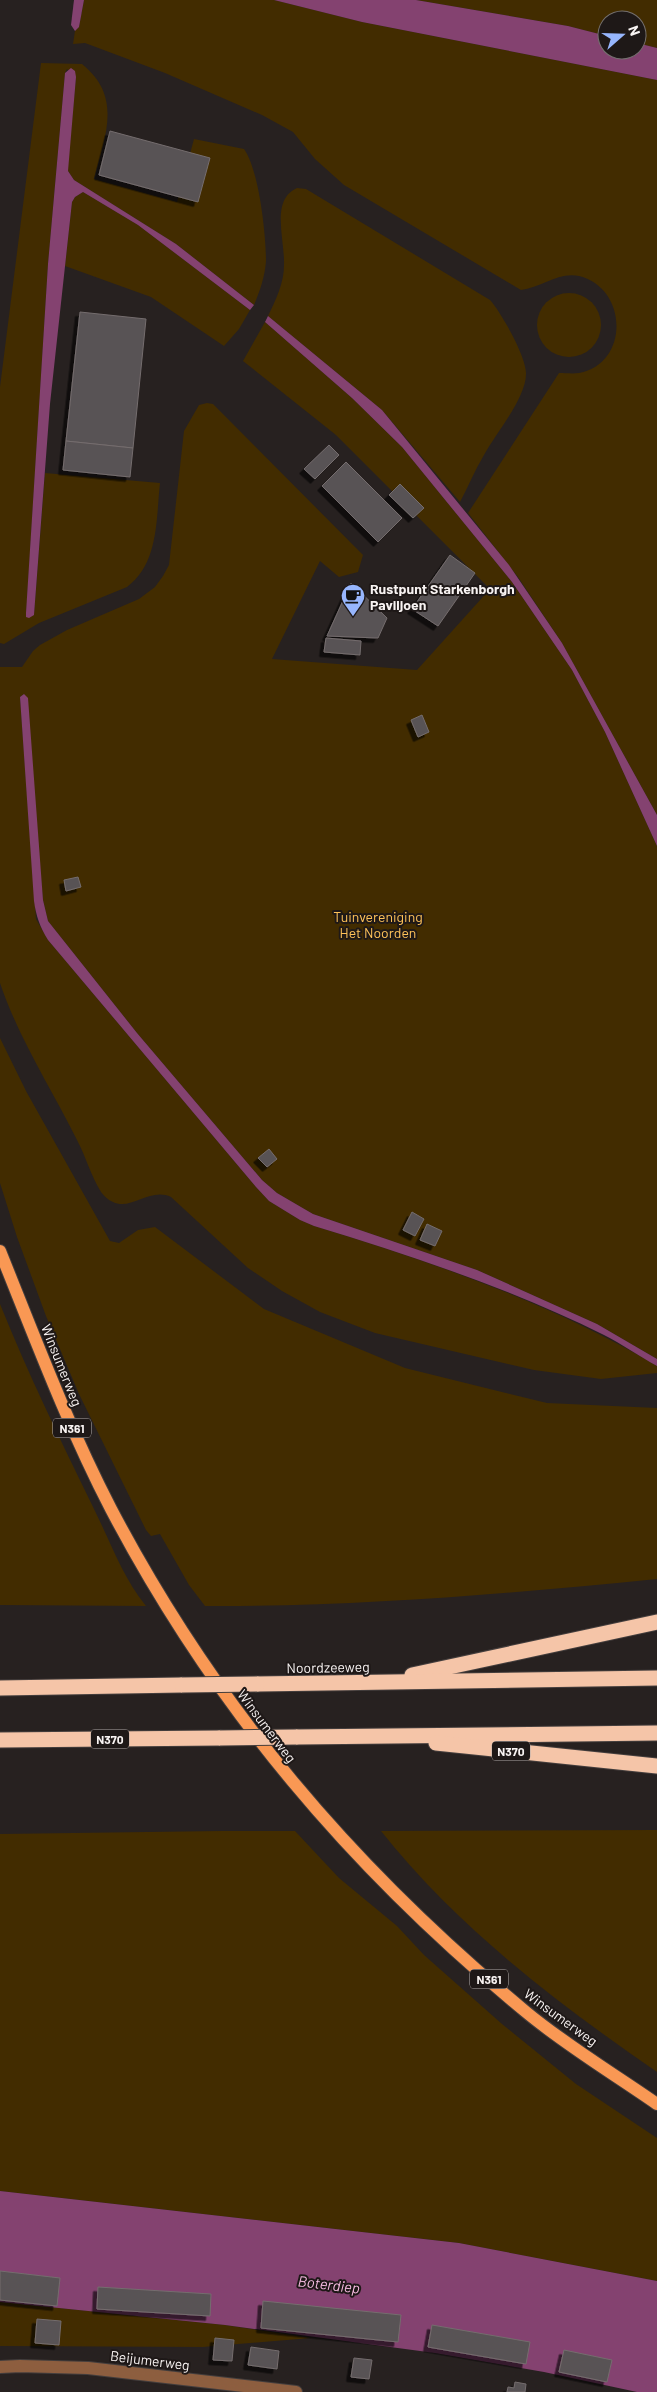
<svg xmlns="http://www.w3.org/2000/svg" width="657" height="2392" font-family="Barlow,sans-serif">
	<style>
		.green { fill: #422c00 }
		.water { fill: #844270 }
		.building { fill: #595254; stroke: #746d6e; filter: url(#shadow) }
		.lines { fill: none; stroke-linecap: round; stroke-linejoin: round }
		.minor-casing { stroke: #443e3d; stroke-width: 14 }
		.major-casing { stroke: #443e3d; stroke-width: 14 }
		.highway-casing { stroke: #443e3d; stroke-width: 17 }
		.minor { stroke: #8d5e3f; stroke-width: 12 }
		.major { stroke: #f99854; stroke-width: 12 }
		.highway { stroke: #f5c5a8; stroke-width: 15 }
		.highway-bridge-casing { stroke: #443e3d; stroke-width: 17; stroke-linecap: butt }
		.highway-bridge { stroke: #f5c5a8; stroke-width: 15 }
		.labels { text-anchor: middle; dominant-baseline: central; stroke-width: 4; stroke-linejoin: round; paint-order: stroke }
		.shield { fill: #1e1817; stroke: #b7b1b0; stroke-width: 1 }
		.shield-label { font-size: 12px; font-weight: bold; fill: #f8f3f2 }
		.poi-label { font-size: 14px; font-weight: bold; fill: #f8f3f2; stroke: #1e1817; text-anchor: start }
		.park-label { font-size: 14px; fill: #fec259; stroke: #1e1817 }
		.street-label { font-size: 14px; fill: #f8f3f2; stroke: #1e1817 }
		.water-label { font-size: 15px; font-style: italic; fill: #f6bbe1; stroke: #1e1817 }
	</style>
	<defs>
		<filter id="shadow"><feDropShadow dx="-4.5" dy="4.5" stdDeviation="0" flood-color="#0009"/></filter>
	</defs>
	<rect width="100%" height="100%" fill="#272120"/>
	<g class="green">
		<path d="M84,0H274L362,22L657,80V815L562,643L518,577L468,513L559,373C565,373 573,374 579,373C630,363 628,288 579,276C557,272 541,288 521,290L344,185L315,159L293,132L262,115L165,73L85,43L73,44L75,31L79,27Z"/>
		<path d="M416,0H657V48L637,43V20H607V36L568,26Z"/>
		<path d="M41,63L82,64C123,97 105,136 94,179L177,202L194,139L244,149C259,170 266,234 266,261C265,276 260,291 254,305L176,244L74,180L68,171V164L76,77L67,69L65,73L48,264L26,617L34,615L45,473L160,483C156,519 159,563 127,587L39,623L4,644L0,643V387Z"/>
		<path d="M297,188L306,189L490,300C501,312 527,358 526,374C526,398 496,433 484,455C475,470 468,487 460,502L382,410L268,316C276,299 284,283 284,265C285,239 270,200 297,188Z"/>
		<path d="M83,192L138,225L250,310L239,329L224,346L151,297L65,266L72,202L75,197Z"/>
		<circle cx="569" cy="325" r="32"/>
		<path d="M265,322L352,398L402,447L512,582L572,670L605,732L657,846V1359L597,1324L477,1270L313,1214L277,1193L262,1180L137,1033L48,921L43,900L24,694L20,697L36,919L48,940L256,1187L269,1201L300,1220L314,1226C432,1262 551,1303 657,1366V1373L601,1379L534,1370L375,1333L320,1312L282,1291L248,1268L171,1197C150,1187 131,1211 113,1202C108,1200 104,1196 101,1192C91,1176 86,1157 77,1140C51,1088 19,1039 0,983V667H22L33,651L40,645L67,630L139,599L155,587L163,576L169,565L184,431L199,405L207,403L213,404L363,555L358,572L339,577L320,561L272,659L417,670L490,589L336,435L243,361Z"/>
		<path d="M0,1038L26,1091L110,1241L119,1243L138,1230L155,1227L264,1309L405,1368L547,1403L657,1408V1579C507,1594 356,1607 205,1606L189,1585L160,1534L151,1536L146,1530L79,1394L46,1316L17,1237L0,1183Z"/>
		<path d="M0,1304C28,1374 61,1441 94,1509C110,1541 123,1578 146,1606L0,1605Z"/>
		<path d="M657,1830V2072C557,2003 457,1927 381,1831Z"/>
		<path d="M221,1831H295L339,1878L397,1926L424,1955L502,2024L576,2084L657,2138V2281L459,2243L0,2191V1834Z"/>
		<path d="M0,2302L225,2325L311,2338L203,2347L0,2346Z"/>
	</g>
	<g class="water">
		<path d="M74,0H84L79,27L75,31L71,25Z"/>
		<path d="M274,0H416L568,26L607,36V50H637V43L657,48V80L362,22Z"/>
		<path d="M71,68L75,71L76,77L68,171L74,180L176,244L254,305L250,310L138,225L83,192L75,197L72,202L50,404L34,615L29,618L26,617V613L48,264L65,73Z"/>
		<path d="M268,316L382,410L509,565L562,643L657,815V846L605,732L572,670L512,582L402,447L352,398L265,322Z"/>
		<path d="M24,694L28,698L43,900L48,921L137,1033L262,1180L277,1193L313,1214L477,1270L597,1324L657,1359V1366C639,1356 622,1344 604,1335C512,1289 412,1256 314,1226L300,1220L269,1201L256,1187L48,940C40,927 36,916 34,901L20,697Z"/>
		<path d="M0,2191L459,2243L657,2281V2392H637L544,2372L435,2353L225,2325L0,2302Z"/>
	</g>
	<g class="building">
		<path d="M110,131L210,158L198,202L99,175Z"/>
		<path d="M80,312L146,319L133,448L66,441Z"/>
		<path d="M66,441L133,448L130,477L63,470Z"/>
		<path d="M329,445L339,455L315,479L304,469Z"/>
		<path d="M346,462L402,518L378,542L322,486Z"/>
		<path d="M400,484L424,508L413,518L389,495Z"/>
		<path d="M450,555L475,573L438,626L412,609Z"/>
		<path d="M351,583L387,618L378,638L327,636Z"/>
		<path d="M326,638L361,641L360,655L324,652Z"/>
		<path d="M422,715L429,732L418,737L411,720Z"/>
		<path d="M78,877L81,887L66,891L64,880Z"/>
		<path d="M269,1149L277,1159L267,1167L258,1158Z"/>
		<path d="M412,1212L424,1219L415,1236L403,1230Z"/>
		<path d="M427,1224L442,1231L435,1246L420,1240Z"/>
		<path d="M0,2271L60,2278L57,2306L0,2300Z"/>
		<path d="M98,2287L211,2294L210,2316L97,2309Z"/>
		<path d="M263,2301L401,2315L398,2342L261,2328Z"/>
		<path d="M37,2319L61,2321L59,2345L35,2343Z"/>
		<path d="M432,2325L530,2342L526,2364L428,2347Z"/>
		<path d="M215,2338L234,2340L232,2361L213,2360Z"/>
		<path d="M251,2347L279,2351L277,2369L248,2365Z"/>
		<path d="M564,2350L612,2360L607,2382L559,2372Z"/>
		<path d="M354,2358L372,2360L369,2379L351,2377Z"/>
		<path d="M515,2382L526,2384L525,2392H507L508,2387L514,2388Z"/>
	</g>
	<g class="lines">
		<defs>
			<path id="minor" d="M0,2367L20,2366L88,2368L296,2392"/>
			<path id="major" d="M0,1251C35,1338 68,1426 111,1509C216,1709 353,1869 526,2012C567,2046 614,2074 657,2104"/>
			<g id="highway">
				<path d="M412,1675L657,1622"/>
				<path d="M257,1684L657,1678"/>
				<path d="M0,1688L182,1685"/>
				<path d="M296,1737L657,1733"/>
				<path d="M0,1740L220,1738"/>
				<path d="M436,1743L657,1766"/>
			</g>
		</defs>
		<use href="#minor" class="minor-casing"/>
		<use href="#major" class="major-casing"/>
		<use href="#highway" class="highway-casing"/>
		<use href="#minor" class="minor"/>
		<use href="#major" class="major"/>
		<use href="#highway" class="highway"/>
		<defs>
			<g id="highway-bridge">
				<path d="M182,1685L257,1684"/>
				<path d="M220,1738L296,1737"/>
			</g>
		</defs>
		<use href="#highway-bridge" class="highway-bridge-casing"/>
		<use href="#highway-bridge" class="highway-bridge"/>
	</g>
	<defs>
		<symbol id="cafe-pin" viewBox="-11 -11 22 30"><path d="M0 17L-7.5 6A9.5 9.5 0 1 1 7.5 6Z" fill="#97b6fd" stroke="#1e1817"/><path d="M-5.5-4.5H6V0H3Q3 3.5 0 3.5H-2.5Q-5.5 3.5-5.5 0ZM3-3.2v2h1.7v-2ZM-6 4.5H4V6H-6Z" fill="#111"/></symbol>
	</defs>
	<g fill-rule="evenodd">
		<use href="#cafe-pin" x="339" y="582" width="28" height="38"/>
	</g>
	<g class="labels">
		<g class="shield">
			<rect x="53" y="1418.5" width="38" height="19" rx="4"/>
			<rect x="91" y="1729.5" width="38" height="19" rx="4"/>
			<rect x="492" y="1741.5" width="38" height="19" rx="4"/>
			<rect x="470" y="1969.5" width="38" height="19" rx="4"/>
		</g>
		<g class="shield-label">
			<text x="72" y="1428">N361</text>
			<text x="110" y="1739">N370</text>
			<text x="511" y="1751">N370</text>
			<text x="489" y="1979">N361</text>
		</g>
		<g class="poi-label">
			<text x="370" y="588">Rustpunt Starkenborgh<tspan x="370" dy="16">Paviljoen</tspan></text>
		</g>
		<g class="park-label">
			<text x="378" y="916">Tuinvereniging<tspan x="378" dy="16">Het Noorden</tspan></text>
		</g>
		<g class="street-label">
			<text transform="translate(62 1365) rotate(68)">Winsumerweg</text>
			<text transform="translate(328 1667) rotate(-1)">Noordzeeweg</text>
			<text transform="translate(267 1726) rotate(53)">Winsumerweg</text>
			<text transform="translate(561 2017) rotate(36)">Winsumerweg</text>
			<text transform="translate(150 2360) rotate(7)">Beijumerweg</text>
		</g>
		<g class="water-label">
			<text transform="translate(329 2284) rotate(7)">Boterdiep</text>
		</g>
	</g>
	<g transform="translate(622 35) rotate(70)"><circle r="24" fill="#1e1817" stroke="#75706f"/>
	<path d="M0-4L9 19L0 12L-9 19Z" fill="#97b6fd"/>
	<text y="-8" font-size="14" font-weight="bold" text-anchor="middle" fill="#f8f3f2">N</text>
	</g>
</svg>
